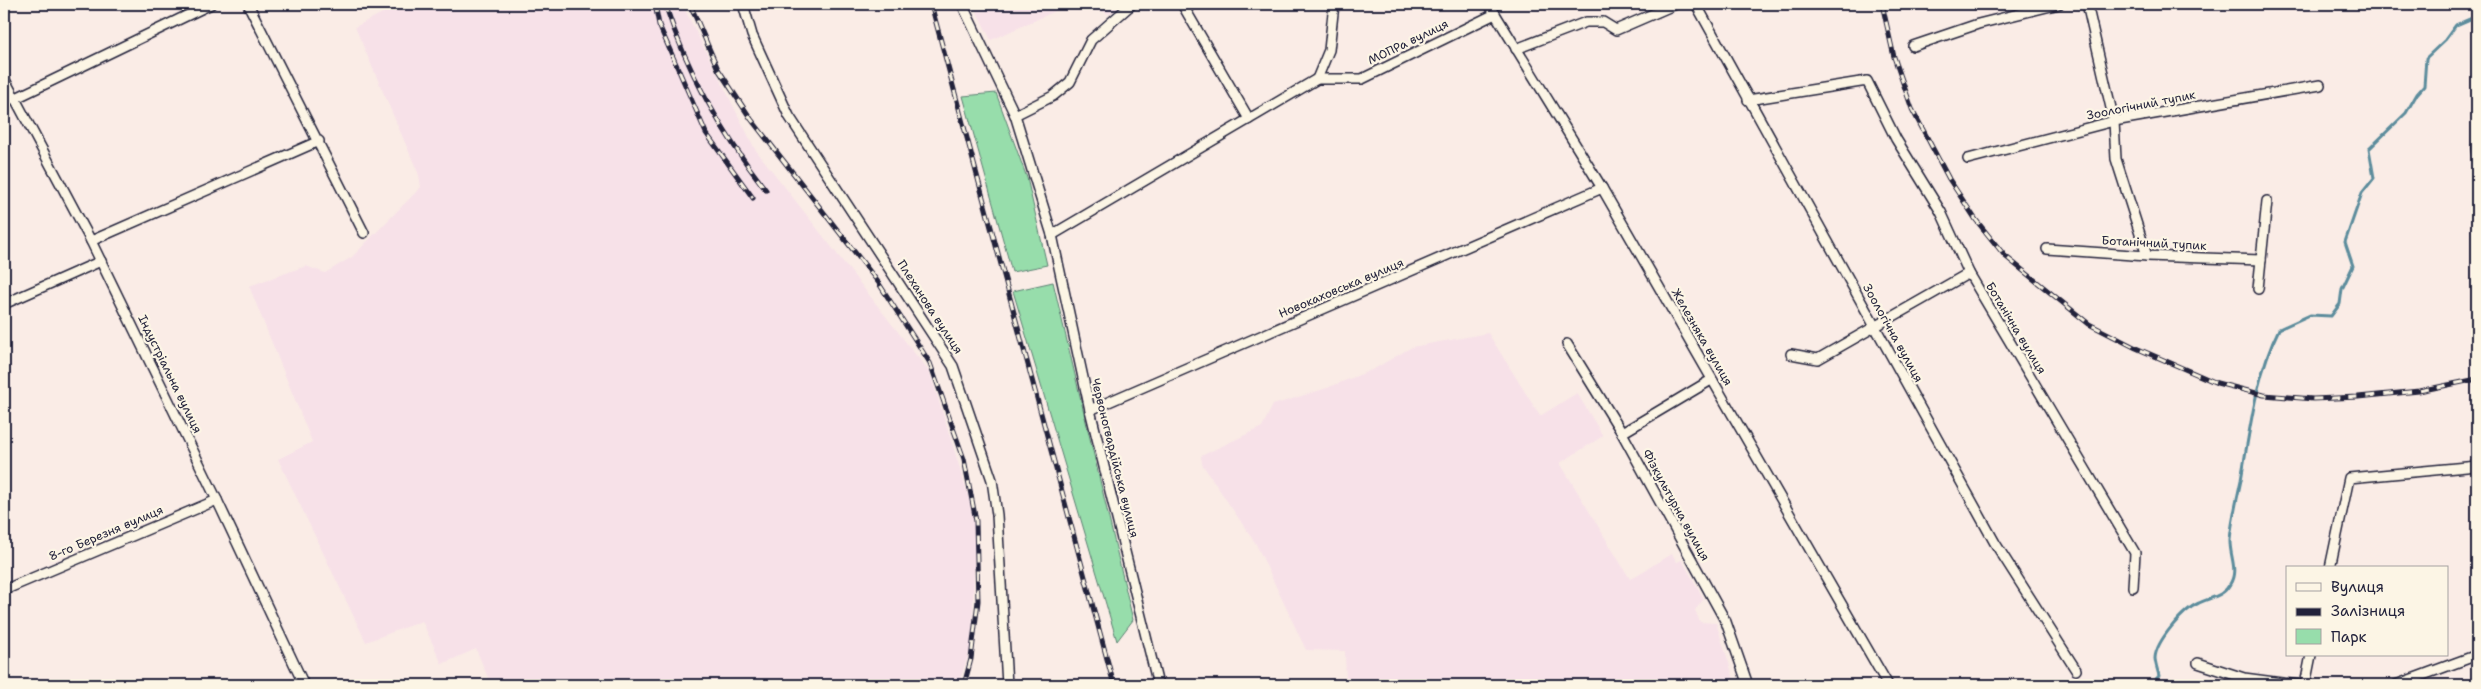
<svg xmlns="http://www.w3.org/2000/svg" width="2481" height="689" font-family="'Shantell Sans',sans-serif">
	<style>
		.built { fill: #f7e1e8 }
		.green { fill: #97ddab; stroke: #5c8073 }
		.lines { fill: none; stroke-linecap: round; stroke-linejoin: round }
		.stream { stroke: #5c8c9c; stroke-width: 3 }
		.minor-casing { stroke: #22223b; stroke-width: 12 }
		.minor { stroke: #fcf5e5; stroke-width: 9 }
		.rail-casing { stroke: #22223b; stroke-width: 5 }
		.rail { stroke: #fcf5e5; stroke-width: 3; stroke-dasharray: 9; stroke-linecap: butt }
		.labels { text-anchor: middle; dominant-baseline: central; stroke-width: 4.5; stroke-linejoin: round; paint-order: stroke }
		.street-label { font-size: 12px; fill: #22223b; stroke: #fcf5e5 }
	</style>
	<rect width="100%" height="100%" fill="#faece6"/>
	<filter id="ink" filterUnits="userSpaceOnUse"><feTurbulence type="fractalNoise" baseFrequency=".02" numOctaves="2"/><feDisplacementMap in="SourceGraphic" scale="10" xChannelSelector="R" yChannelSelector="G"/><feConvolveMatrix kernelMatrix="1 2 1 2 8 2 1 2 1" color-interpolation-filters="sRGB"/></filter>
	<g filter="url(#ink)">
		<g class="built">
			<path d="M400,4H682L755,149L930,373L971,504L975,533L972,645L958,685H491L476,649L442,664L422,621L366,642L278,459L312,442L249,286L306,266L325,273L352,257L421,187L419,175L355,27Z"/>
			<path d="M973,4H1071L991,40Z"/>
			<path d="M1079,4H1124L1110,14Z"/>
			<path d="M1488,333L1540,416L1577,393L1603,436L1560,463L1630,579L1672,554L1677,562L1682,560L1704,599L1695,610L1700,622L1716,623L1736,685H1346L1345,651L1306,650L1256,544L1202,464L1201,456L1262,427L1273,405L1327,388L1374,369L1412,347Z"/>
		</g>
		<g class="green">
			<path d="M996,93L1027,178L1047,265L1012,272L963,96Z"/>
			<path d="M1053,282L1133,620L1117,641L1013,291Z"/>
		</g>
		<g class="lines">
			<path class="stream" d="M2150,685L2159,676C2158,671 2155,663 2155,658C2156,641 2184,609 2199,603C2211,597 2223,597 2230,584C2239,570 2229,555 2230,539C2232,520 2237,499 2241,480C2250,429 2256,375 2279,329L2310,315L2331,316L2340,304L2342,289L2353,266L2345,242L2362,193L2374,178L2369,149L2406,113L2417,94L2424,86L2426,58L2445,40L2456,25L2477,16"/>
			<defs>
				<g id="minor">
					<path d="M248,4L364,233"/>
					<path d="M743,4L752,35L789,116L953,366L992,480L997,515L1007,685"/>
					<path d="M962,4L1015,115L1052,235L1090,410L1158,685"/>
					<path d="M1182,4L1249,119"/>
					<path d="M1489,4L1602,188L1888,685"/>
					<path d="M1696,4L1995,543L2076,670"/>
					<path d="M2087,4L2114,121L2116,159L2147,256"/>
					<path d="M1913,46L1978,24L2059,4"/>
					<path d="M1516,49L1586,22H1603L1616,30L1676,4"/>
					<path d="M4,78L91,241L217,500L304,685"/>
					<path d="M1317,79L1329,50L1334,4"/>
					<path d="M14,99L211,4"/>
					<path d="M1748,100L1867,81L1896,139L1941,212L1969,273L2135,553L2133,587"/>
					<path d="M1015,115L1053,96L1070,82L1091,40L1132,4"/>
					<path d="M2476,148L2477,155"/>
					<path d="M1968,159L2114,121L2320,85"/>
					<path d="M1052,235L1317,79H1362L1495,14"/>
					<path d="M91,241L319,141"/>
					<path d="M2047,249L2147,256L2261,260"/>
					<path d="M2258,289L2267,201"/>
					<path d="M4,304L101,261"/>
					<path d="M1567,344L1622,433L1726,622L1748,685"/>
					<path d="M1791,354L1818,359L1969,273"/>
					<path d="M1090,410L1602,188"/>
					<path d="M1622,433L1711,380"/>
					<path d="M2330,568L2349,478L2477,466"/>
					<path d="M4,590L217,500"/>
					<path d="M2198,663L2244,678L2298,685"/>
					<path d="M2305,685L2311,655"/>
					<path d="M2396,685L2477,655"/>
				</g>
			</defs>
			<use href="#minor" class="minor-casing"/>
			<use href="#minor" class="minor"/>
			<defs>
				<g id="rail">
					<path d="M655,4L659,25L706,133L753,198"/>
					<path d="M665,4C687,71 723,135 766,190"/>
					<path d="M690,4L718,69L751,119L878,282L930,363L964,459L976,521L978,601L971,659L964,685"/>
					<path d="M931,4L1114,685"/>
					<path d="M1882,4L1894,57L1912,109L1949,179L1976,220L2005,256L2089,324L2136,348L2217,383L2264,395L2313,399L2358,397L2419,391L2477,379"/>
				</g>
			</defs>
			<use href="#rail" class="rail-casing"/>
			<use href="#rail" class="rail"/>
		</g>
	</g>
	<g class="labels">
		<g class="street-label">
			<text transform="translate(1408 42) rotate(-26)">МОПРа вулиця</text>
			<text transform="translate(2141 105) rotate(-11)">Зоологічний тупик</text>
			<text transform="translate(2154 243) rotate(3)">Ботанічний тупик</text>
			<text transform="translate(1341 288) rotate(-23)">Новокаховська вулиця</text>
			<text transform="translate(930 307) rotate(57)">Плеханова вулиця</text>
			<text transform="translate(2016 328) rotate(59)">Ботанічна вулиця</text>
			<text transform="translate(1893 333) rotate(61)">Зоологічна вулиця</text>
			<text transform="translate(1702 337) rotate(60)">Железняка вулиця</text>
			<text transform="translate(170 374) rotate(64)">Індустріальна вулиця</text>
			<text transform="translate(1115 458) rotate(76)">Червоногвардійська вулиця</text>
			<text transform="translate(1676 505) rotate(61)">Фізкультурна вулиця</text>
			<text transform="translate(106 533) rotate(-23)">8-го Березня вулиця</text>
		</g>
	</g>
	<rect width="2481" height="689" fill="none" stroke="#fcf5e5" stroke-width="20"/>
	<rect x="10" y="10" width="2461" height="669" fill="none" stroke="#22223b" stroke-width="2" filter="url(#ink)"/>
	<rect x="2286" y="566" width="162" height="90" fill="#fcf5e5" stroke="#a5a1a1"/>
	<rect x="2296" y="583" width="25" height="8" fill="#fcf5e5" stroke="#a5a1a1"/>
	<text x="2331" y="592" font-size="15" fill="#22223b">Вулиця</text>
	<rect x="2296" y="608" width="25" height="8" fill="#22223b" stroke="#a5a1a1"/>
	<text x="2331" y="616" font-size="15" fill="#22223b">Залізниця</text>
	<rect x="2296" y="629" width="25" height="15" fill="#97ddab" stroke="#a5a1a1"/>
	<text x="2331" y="642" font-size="15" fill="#22223b">Парк</text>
</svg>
